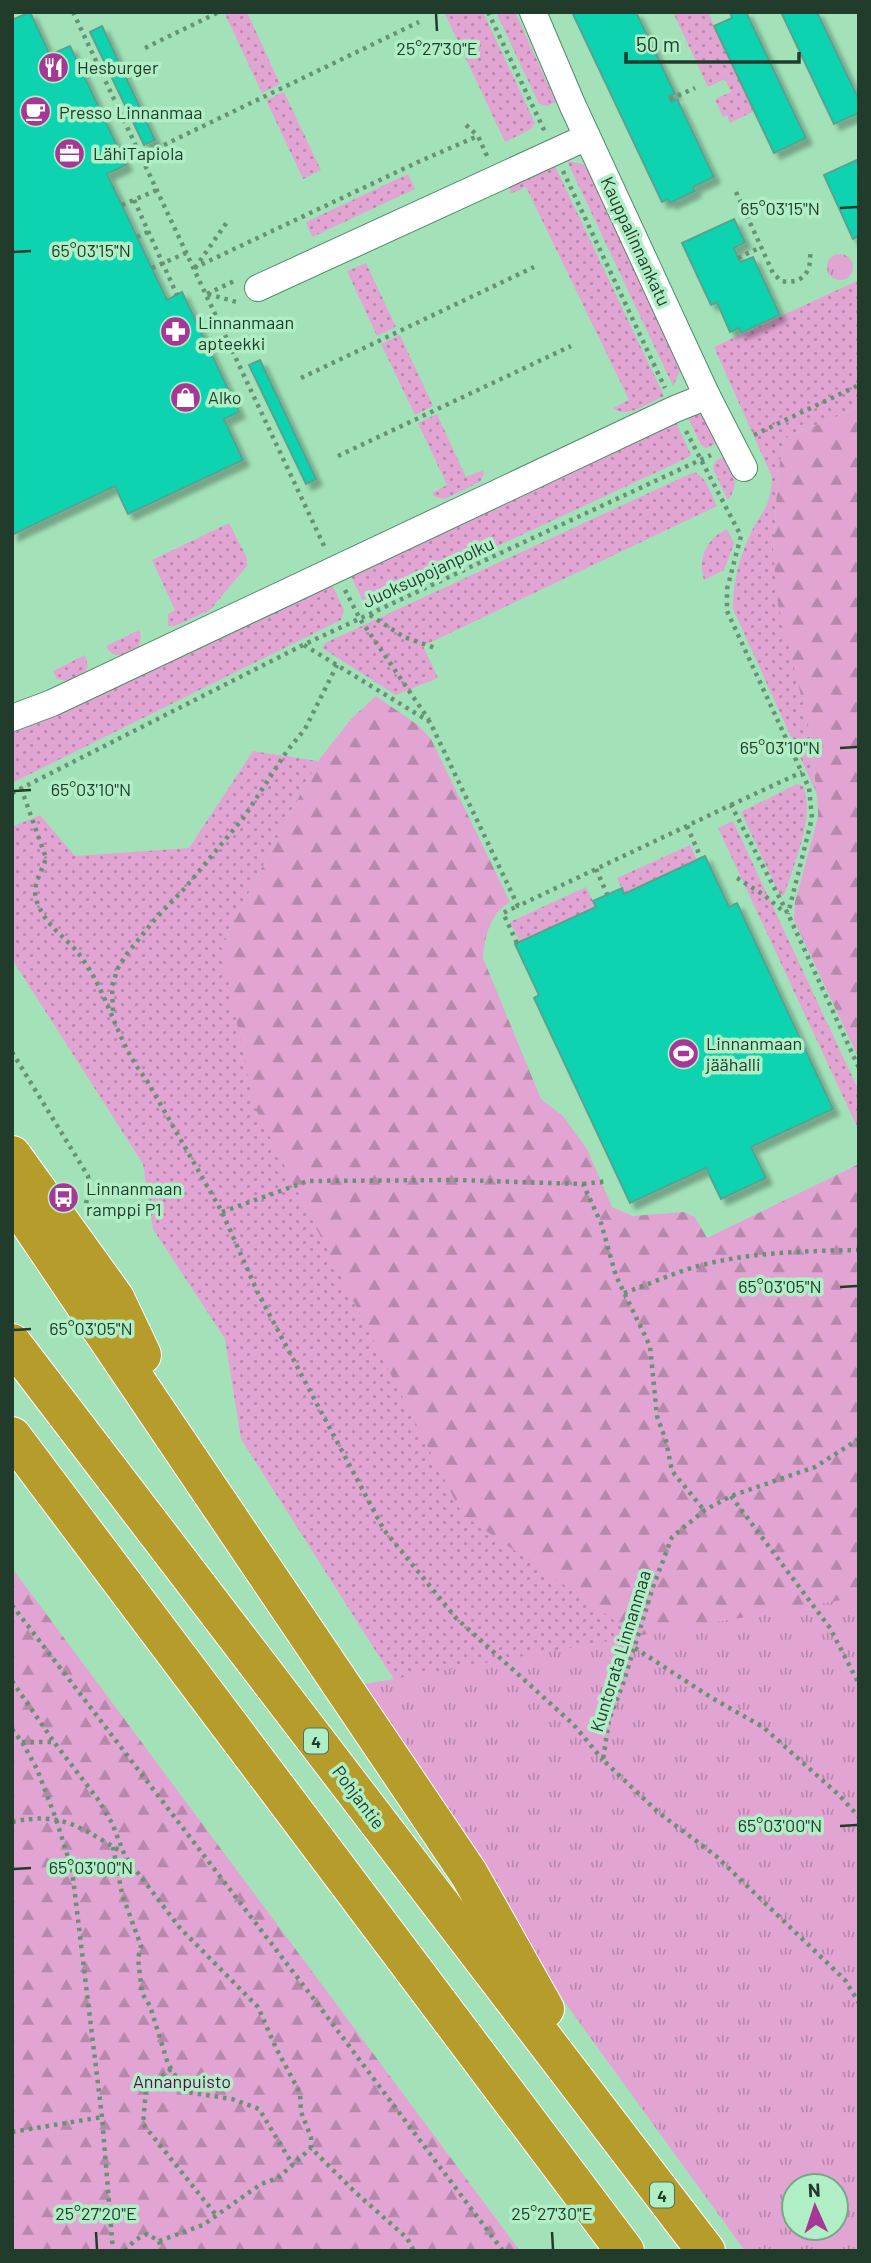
<svg xmlns="http://www.w3.org/2000/svg" width="871" height="2263" font-family="Barlow,sans-serif">
	<style>
		.grass { fill: url(#grass-dots) }
		.forest { fill: url(#forest-firs) }
		.park { fill: url(#park-tufts); fill-rule: evenodd }
		.building { fill: #0bd3b1; stroke: #53a591; stroke-width: 2; filter: url(#shadow) }
		.lines { fill: none; stroke-linecap: round; stroke-linejoin: round }
		.minor-casing { stroke: #518d68; stroke-width: 28 }
		.highway-casing { stroke: #fff; stroke-width: 40 }
		.path { stroke: #669376; stroke-width: 4.5; stroke-dasharray: 3.5 5; stroke-linecap: butt }
		.minor { stroke: #fff; stroke-width: 26 }
		.highway { stroke: #b69c2b; stroke-width: 38 }
		.ticks { fill: none; stroke: #223c2c; stroke-width: 2.5 }
		.labels { text-anchor: middle; dominant-baseline: central; stroke-width: 7; stroke-linejoin: round; paint-order: stroke }
		.shield { fill: #b0efc6; stroke: #4d725a; stroke-width: 2 }
		.shield-label { font-size: 16px; font-weight: bold; fill: #223c2c }
		.poi-label { font-size: 18px; fill: #223c2c; stroke: #b0efc6; text-anchor: start }
		.street-label { font-size: 18px; fill: #223c2c; stroke: #b0efc6 }
		.park-label { font-size: 18px; fill: #5c0650; stroke: #b0efc6 }
		.ticks-label { font-size: 18px; text-anchor: middle; fill: #223c2c; stroke: #b0efc6; stroke-width: 7; stroke-linejoin: round; paint-order: stroke }
	</style>
	<defs>
		<pattern id="grass-dots" width="8" height="8" patternUnits="userSpaceOnUse" patternTransform="scale(1.75)"><rect width="8" height="8" fill="#e2a5d3"/><path d="M2 2h.1M6 6h.1" fill="none" stroke="#b788ab" stroke-width="1.8" stroke-linecap="round"/></pattern>
		<pattern id="forest-firs" width="22" height="20" patternUnits="userSpaceOnUse" patternTransform="scale(1.75)"><rect width="22" height="20" fill="#e2a5d3"/><path d="M5 1l3.5 6h-7zM16 11l3.5 6h-7z" fill="#b788ab"/></pattern>
		<pattern id="park-tufts" width="24" height="20" patternUnits="userSpaceOnUse" patternTransform="scale(1.75)"><rect width="24" height="20" fill="#e2a5d3"/><path d="M3 7l-1-3M5 7V3M7 7l1-3M15 17l-1-3M17 17v-4M19 17l1-3" fill="none" stroke="#b788ab"/></pattern>
		<filter id="shadow"><feDropShadow dx="6" dy="6" stdDeviation="2" flood-color="#0004"/></filter>
	</defs>
	<rect width="100%" height="100%" fill="#a3e2b9"/>
	<g class="grass">
		<path d="M229,12H247L280,84L262,93L225,14Z"/>
		<path d="M444,12H483L535,123L531,129L505,142Z"/>
		<path d="M496,12H515L556,102L547,106L539,104Z"/>
		<path d="M673,12H708L754,111L730,123L727,115L723,117L715,99L731,92L725,79L708,87Z"/>
		<path d="M284,92L321,170L303,179L266,100Z"/>
		<path d="M567,161L582,164L588,169L681,369L673,386Z"/>
		<path d="M554,164L664,396C650,402 626,420 613,408L629,400L526,187L510,194V186Z"/>
		<path d="M408,174L415,189L312,237L306,222Z"/>
		<path d="M366,263L396,327L377,336L347,271Z"/>
		<path d="M859,280V407L784,439L778,475L773,551L809,727L816,792L733,609C732,586 739,560 748,539C759,512 771,511 772,477L714,347Z"/>
		<path d="M400,335L433,406L415,415L381,344Z"/>
		<path d="M701,412L718,443L706,448L701,445L686,413Z"/>
		<path d="M437,414L466,477L483,470L484,474L480,482L445,499L435,497L432,493L447,485L418,423Z"/>
		<path d="M674,418L691,455L687,458L373,604L363,601L349,572Z"/>
		<path d="M725,457C734,472 740,484 728,500L714,471L713,465L717,460Z"/>
		<path d="M694,472C707,477 711,494 717,506L423,646L438,678L396,695L322,648L325,643Z"/>
		<path d="M229,523L247,558V566L210,610L175,626H168V614L175,610L152,560Z"/>
		<path d="M727,529L734,544L724,570L704,580C697,558 707,538 727,529Z"/>
		<path d="M330,580L344,610L341,620L12,783V731Z"/>
		<path d="M139,630L141,636L139,647C126,653 114,662 106,646Z"/>
		<path d="M85,655L88,666L85,672L68,681L57,679L53,671Z"/>
		<path d="M253,751L318,761L221,945L851,1785L859,2251L836,2186L412,1708L241,1439L225,1339L153,1229L143,1164L12,959V827L40,815L75,856L189,848Z"/>
		<path d="M797,784L803,786C816,816 793,866 784,896L779,893L741,812Z"/>
		<path d="M733,821L859,1091V1131L718,828Z"/>
		<path d="M690,845L697,860L624,894L617,878Z"/>
		<path d="M586,887L596,907L520,942L510,922Z"/>
	</g>
	<g class="forest">
		<path d="M859,407V1059L794,920L795,902L818,817V806L809,727L778,604L773,551L778,475L784,439Z"/>
		<path d="M376,696L419,726L431,739L510,902C490,914 485,935 483,958L541,1099L563,1116L587,1149L612,1207L633,1216L684,1212L695,1217L707,1238L859,1164V1797L851,1785L462,1514L254,1106L221,945L318,761L351,719Z"/>
		<path d="M12,1568L520,2251H12Z"/>
	</g>
	<g class="park">
		<circle cx="840" cy="267" r="13"/>
		<path d="M859,1597V2251H745L471,1873L348,1687ZM794,2186H836V2228H794Z"/>
	</g>
	<g class="building">
		<path d="M30,12L50,55L70,46L126,165L107,174L167,300L182,292L239,412L224,419L243,460L128,514L115,486L12,535V20Z"/>
		<path d="M572,12H636L675,94L669,96L671,102L677,99L714,177L693,187L695,191L670,203L668,199L662,202Z"/>
		<path d="M730,12H746L806,138L774,153L714,26L732,18Z"/>
		<path d="M781,12H817L859,100V113L834,124Z"/>
		<path d="M102,26L155,140L144,145L90,32Z"/>
		<path d="M859,159V236L853,239L824,175Z"/>
		<path d="M734,219L745,242L734,248L738,258L741,262L753,257L780,315L741,333L739,328L730,332L717,302L711,305L682,243Z"/>
		<path d="M260,360L316,479L306,484L249,365Z"/>
		<path d="M705,856L729,907L737,903L833,1109L751,1147L766,1178L721,1199L706,1168L630,1203L534,998L539,995L515,944L596,907L593,901L622,888L624,894Z"/>
	</g>
	<g class="lines">
		<defs>
			<g id="minor">
				<path d="M533,12L572,104L707,396L744,468"/>
				<path d="M258,288L587,137"/>
				<path d="M12,718L52,703L675,409L707,396"/>
			</g>
			<g id="highway">
				<path d="M12,1155L115,1298L142,1355"/>
				<path d="M12,1197L469,1874L545,2009"/>
				<path d="M12,1343L706,2251"/>
				<path d="M12,1436L625,2251"/>
			</g>
		</defs>
		<use href="#minor" class="minor-casing"/>
		<use href="#highway" class="highway-casing"/>
		<g class="path">
			<path d="M73,12L326,550"/>
			<path d="M488,12L545,132"/>
			<path d="M145,48L219,12"/>
			<path d="M84,76L100,68"/>
			<path d="M670,99L695,88"/>
			<path d="M466,125L478,136"/>
			<path d="M141,156L419,22"/>
			<path d="M563,171L665,388"/>
			<path d="M736,192L773,273L781,281C802,285 812,272 810,252"/>
			<path d="M134,200L177,295"/>
			<path d="M122,205L157,190"/>
			<path d="M137,237L148,232"/>
			<path d="M738,258L761,247"/>
			<path d="M152,268L186,253"/>
			<path d="M194,268L418,162L478,136L487,156"/>
			<path d="M195,268L227,222"/>
			<path d="M207,294L234,281"/>
			<path d="M208,294L240,303"/>
			<path d="M301,378L534,267"/>
			<path d="M686,431L741,536L727,589V611L809,788L812,818L788,914"/>
			<path d="M754,435L859,385"/>
			<path d="M338,456L571,346"/>
			<path d="M345,590L360,619L429,720"/>
			<path d="M370,615L404,637L438,649"/>
			<path d="M304,645L430,722L518,906L731,805L788,914L859,1068"/>
			<path d="M21,788L46,858C42,872 32,884 36,899C43,921 57,931 72,946C108,985 114,1040 146,1079L222,1212L258,1293L384,1530L456,1618L573,1724L603,1760"/>
			<path d="M12,793L303,645L711,455"/>
			<path d="M731,805L802,772"/>
			<path d="M687,826L701,858"/>
			<path d="M596,869L607,894"/>
			<path d="M737,878L764,895L784,912"/>
			<path d="M517,943L503,913L518,906"/>
			<path d="M113,1011L112,986L118,968L126,955L156,918L185,888L244,817L287,751L305,729L337,665"/>
			<path d="M12,1052L88,1176L90,1188L85,1207"/>
			<path d="M583,1184L608,1181"/>
			<path d="M222,1212L308,1181L456,1180L583,1184L601,1223L616,1276L650,1346L657,1416L666,1441L672,1471L704,1510"/>
			<path d="M624,1293C650,1284 675,1272 702,1265C753,1252 806,1251 859,1250"/>
			<path d="M859,1439L815,1467L731,1496L705,1510L672,1537L653,1587L623,1684L609,1720L603,1760L659,1813L716,1856L845,1980L859,2003"/>
			<path d="M731,1496L830,1628L859,1684"/>
			<path d="M12,1605L310,1994L503,2251"/>
			<path d="M635,1648L712,1698L763,1727L840,1796L859,1817"/>
			<path d="M12,1681L54,1742"/>
			<path d="M12,1729L22,1742L37,1769L56,1819L72,1870L102,2117L113,2251"/>
			<path d="M22,1742H54L97,1798L112,1823L125,1856L180,1928L258,2007L276,2048L300,2093L301,2112L311,2137V2148L355,2192L407,2238L414,2251"/>
			<path d="M12,1822C62,1811 81,1828 122,1852"/>
			<path d="M113,1847L122,1894L141,1946L138,1958L142,1993L150,2006L168,2064L186,2092L232,2099L259,2109L293,2165"/>
			<path d="M171,2069L146,2089L143,2124L216,2215"/>
			<path d="M12,2132L102,2117"/>
			<path d="M159,2241L203,2225L261,2184L278,2178L311,2148"/>
			<path d="M125,2251L135,2240L147,2234L159,2241L162,2251"/>
		</g>
		<use href="#minor" class="minor"/>
		<use href="#highway" class="highway"/>
	</g>
	<path class="ticks" d="M436,14L437,31M840,208L857,207M14,252L31,251M840,748L857,747M14,791L31,790M840,1287L857,1286M14,1330L31,1329M840,1826L857,1825M14,1869L31,1868M96,2232L97,2249M552,2232L553,2249"/>
	<defs>
		<symbol id="restaurant-disc" viewBox="-11 -11 22 22"><circle r="9.5" fill="#a73794" stroke="#b0efc6"/><path d="M-5-6h1v4h1v-4h1v4h1v-4h1v5L-1.5 .5V6h-2V.5L-5-1ZM5-6V6H3V1.5H1.5Q1.5-4 5-6Z" fill="#fff"/></symbol>
		<symbol id="cafe-disc" viewBox="-11 -11 22 22"><circle r="9.5" fill="#a73794" stroke="#b0efc6"/><path d="M-5.5-4.5H6V0H3Q3 3.5 0 3.5H-2.5Q-5.5 3.5-5.5 0ZM3-3.2v2h1.7v-2ZM-6 4.5H4V6H-6Z" fill="#fff"/></symbol>
		<symbol id="office-disc" viewBox="-11 -11 22 22"><circle r="9.5" fill="#a73794" stroke="#b0efc6"/><path d="M-6-3h4V-5.5h4V-3h4V5H-6ZM-1-4.5V-3h2v-1.5ZM-6 0V1H6V0Z" fill="#fff"/></symbol>
		<symbol id="pharmacy-disc" viewBox="-11 -11 22 22"><circle r="9.5" fill="#a73794" stroke="#b0efc6"/><path d="M-2-6h4v4h4v4h-4v4h-4v-4h-4v-4h4Z" fill="#fff"/></symbol>
		<symbol id="shop-disc" viewBox="-11 -11 22 22"><circle r="9.5" fill="#a73794" stroke="#b0efc6"/><path d="M-5-2.5h2.3a2.7 3.5 0 0 1 5.4 0H5L5.5 6h-11ZM-1.5-2.5h3a1.5 2.3 0 0 0-3 0Z" fill="#fff"/></symbol>
		<symbol id="stadium-disc" viewBox="-11 -11 22 22"><circle r="9.5" fill="#a73794" stroke="#b0efc6"/><path d="M0-5a6.5 5 0 1 0 0 10a6.5 5 0 1 0 0-10ZM-3.5-1.8h7v3.6h-7Z" fill="#fff"/></symbol>
		<symbol id="bus-disc" viewBox="-11 -11 22 22"><circle r="9.5" fill="#a73794" stroke="#b0efc6"/><path d="M-5-6H5V4H4V6H2V4H-2V6H-4V4H-5ZM-3.5-4V0h7V-4ZM-3.5 1.2v1.5H-2V1.2ZM2 1.2v1.5H3.5V1.2Z" fill="#fff"/></symbol>
	</defs>
	<g fill-rule="evenodd">
		<use href="#restaurant-disc" x="36" y="50" width="35" height="35"/>
		<use href="#cafe-disc" x="18" y="94" width="35" height="35"/>
		<use href="#office-disc" x="52" y="136" width="35" height="35"/>
		<use href="#pharmacy-disc" x="158" y="314" width="35" height="35"/>
		<use href="#shop-disc" x="168" y="380" width="35" height="35"/>
		<use href="#stadium-disc" x="666" y="1036" width="35" height="35"/>
		<use href="#bus-disc" x="46" y="1180" width="35" height="35"/>
	</g>
	<g class="labels">
		<g class="shield">
			<rect x="304" y="1728.5" width="24" height="25" rx="5"/>
			<rect x="650" y="2182.5" width="24" height="25" rx="5"/>
		</g>
		<g class="shield-label">
			<text x="316" y="1741">4</text>
			<text x="662" y="2195">4</text>
		</g>
		<g class="poi-label">
			<text x="77" y="67">Hesburger</text>
			<text x="59" y="112">Presso Linnanmaa</text>
			<text x="93" y="153">LähiTapiola</text>
			<text x="198" y="322">Linnanmaan<tspan x="198" dy="21">apteekki</tspan></text>
			<text x="208" y="397">Alko</text>
			<text x="706" y="1043">Linnanmaan<tspan x="706" dy="21">jäähalli</tspan></text>
			<text x="86" y="1188">Linnanmaan<tspan x="86" dy="21">ramppi P1</tspan></text>
		</g>
		<g class="street-label">
			<text transform="translate(636 241) rotate(65)">Kauppalinnankatu</text>
			<text transform="translate(428 572) rotate(-25)">Juoksupojanpolku</text>
			<text transform="translate(620 1651) rotate(-73)">Kuntorata Linnanmaa</text>
			<text transform="translate(359 1797) rotate(53)">Pohjantie</text>
		</g>
		<g class="park-label">
			<text x="182" y="2081">Annanpuisto</text>
		</g>
	</g>
	<g class="ticks-label">
		<text x="437" y="55">25°27'30"E</text>
		<text x="780" y="215">65°03'15"N</text>
		<text x="91" y="257">65°03'15"N</text>
		<text x="780" y="754">65°03'10"N</text>
		<text x="91" y="796">65°03'10"N</text>
		<text x="780" y="1293">65°03'05"N</text>
		<text x="91" y="1335">65°03'05"N</text>
		<text x="780" y="1832">65°03'00"N</text>
		<text x="91" y="1874">65°03'00"N</text>
		<text x="96" y="2220">25°27'20"E</text>
		<text x="552" y="2220">25°27'30"E</text>
	</g>
	<rect width="871" height="2263" fill="none" stroke="#223c2c" stroke-width="28"/>
	<g transform="translate(815 2207) rotate(357)"><circle r="33" fill="#b0efc6" stroke="#77a788" stroke-width="2"/>
	<path d="M0-5L12 26L0 18L-12 26Z" fill="#a73794"/>
	<text y="-10" font-size="19" font-weight="bold" text-anchor="middle" fill="#223c2c">N</text>
	</g>
	<path d="M626 52v10h173v-10" fill="none" stroke="#223c2c" stroke-width="3.5"/>
	<text x="636" y="52" font-size="21" fill="#223c2c" stroke="#b0efc6" stroke-width="5" paint-order="stroke">50 m</text>
</svg>
